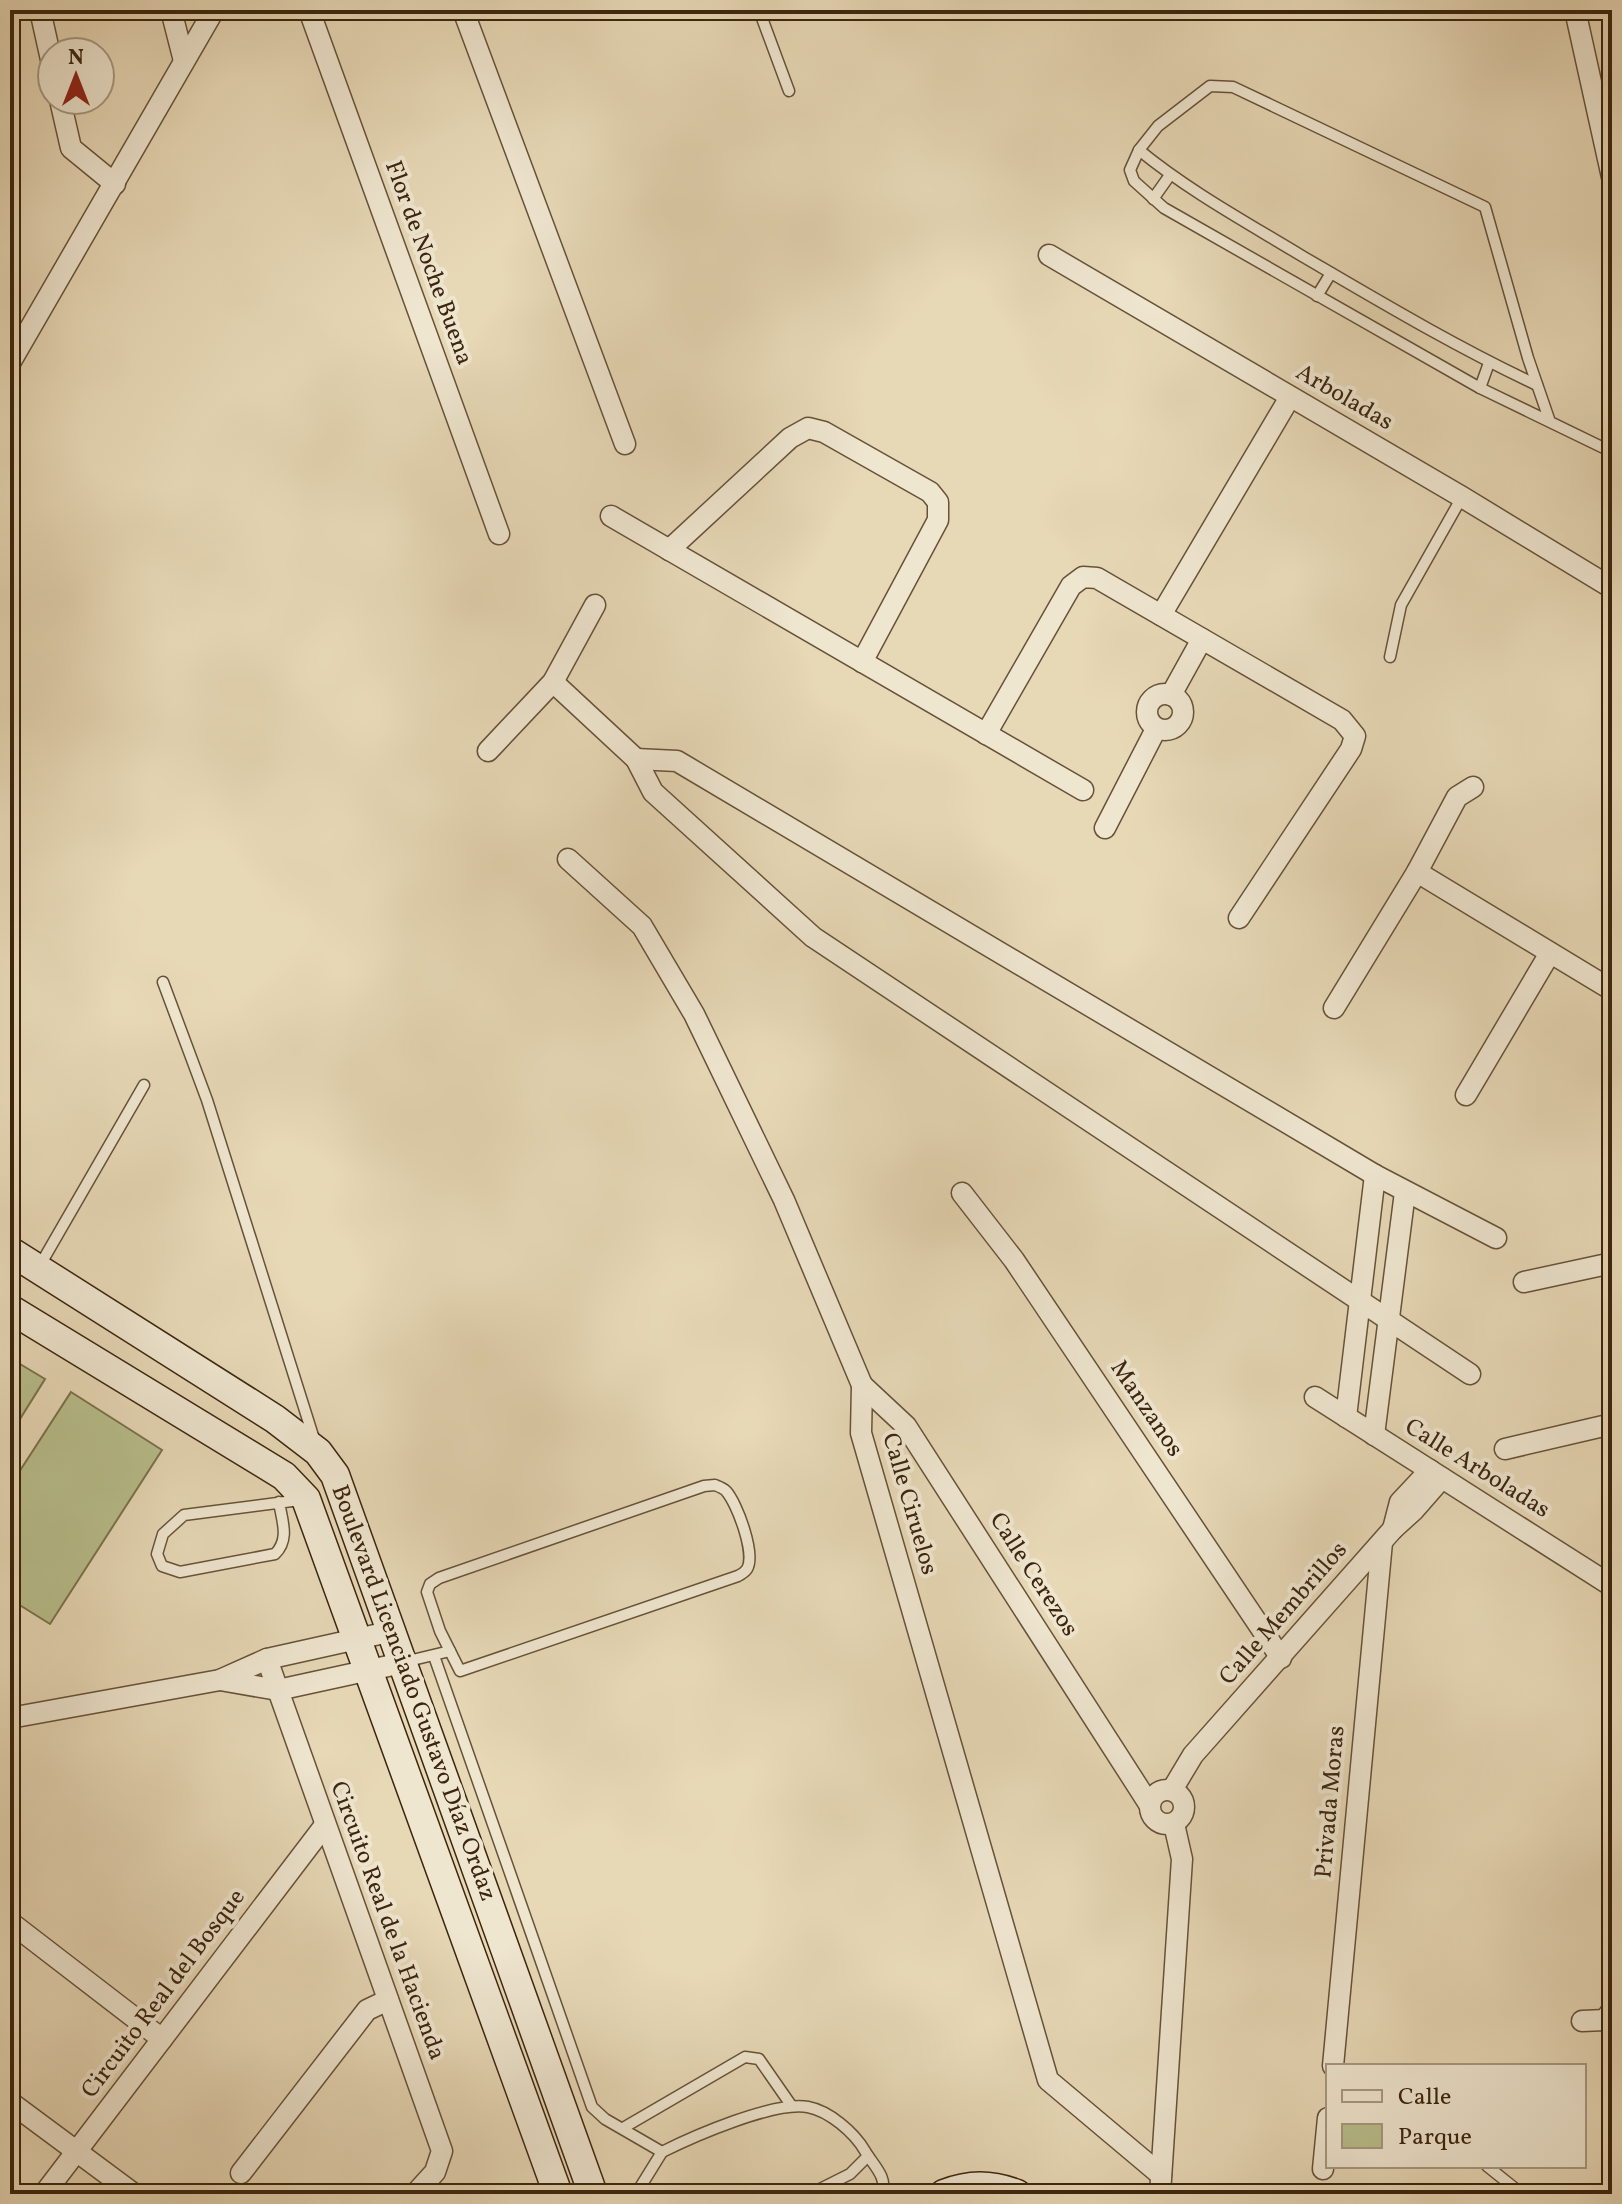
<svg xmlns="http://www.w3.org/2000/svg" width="1622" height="2204" font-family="Vollkorn,serif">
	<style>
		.green { fill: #b8be8c; stroke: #7a724d; stroke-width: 2 }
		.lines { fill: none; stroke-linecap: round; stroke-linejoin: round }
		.lane-casing { stroke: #675238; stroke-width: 13 }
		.street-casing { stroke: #675238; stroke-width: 23 }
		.secondary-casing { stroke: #3c250e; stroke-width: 31 }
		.lane { stroke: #efe6d0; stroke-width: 10 }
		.street { stroke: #efe6d0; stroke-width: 20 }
		.secondary { stroke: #efe6d0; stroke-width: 28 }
		.labels { text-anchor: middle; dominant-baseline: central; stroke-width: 8; stroke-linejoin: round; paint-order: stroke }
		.street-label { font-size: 24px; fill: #3c250e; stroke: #efe6d0 }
	</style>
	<rect width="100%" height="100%" fill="#e7d8b6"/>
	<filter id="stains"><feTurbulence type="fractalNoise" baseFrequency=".0025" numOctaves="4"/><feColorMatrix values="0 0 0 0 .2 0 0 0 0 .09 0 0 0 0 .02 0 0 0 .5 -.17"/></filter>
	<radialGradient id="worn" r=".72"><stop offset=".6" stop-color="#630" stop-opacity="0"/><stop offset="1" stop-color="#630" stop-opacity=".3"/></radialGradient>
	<g class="green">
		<path d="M10,1358L45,1379L10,1435Z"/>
		<path d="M71,1392L162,1450L50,1624L10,1599V1486Z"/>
	</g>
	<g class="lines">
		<defs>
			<g id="lane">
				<path d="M759,10L789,91"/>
				<path d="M1139,150C1189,191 1246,222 1302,256C1379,301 1456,347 1537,385"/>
				<path d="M1153,199L1170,175"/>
				<path d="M1317,296L1331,273"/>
				<path d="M1480,388L1489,363"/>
				<path d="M1549,419L1528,358L1485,207L1233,87L1210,86L1158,126L1139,150L1130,170L1134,181L1164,208L1480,388L1612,452"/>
				<path d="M1390,657L1401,605L1462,497"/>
				<path d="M163,982L207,1100L314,1439"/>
				<path d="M39,1267L144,1085"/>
				<path d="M715,1485C720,1487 723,1488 726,1491C737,1503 756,1554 747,1569C745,1572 742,1574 738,1576L460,1671L440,1631L427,1592L430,1584L439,1578L704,1486Z"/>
				<path d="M279,1502C282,1521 290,1539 275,1554L180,1572L162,1566L157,1554L163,1534L184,1515L300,1500"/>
				<path d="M434,1656L592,2107L605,2119L662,2152C694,2136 774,2101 808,2107C829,2111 854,2132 865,2151C873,2165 888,2177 882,2194"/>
				<path d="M404,1662L450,1651"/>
				<path d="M623,2128L745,2057L759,2059L791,2105"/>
				<path d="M1487,2166L1522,2194"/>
				<path d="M636,2194L662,2152"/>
				<path d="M810,2194L850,2174L868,2156"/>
			</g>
			<g id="street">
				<path d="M40,10L52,64"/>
				<path d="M171,10L184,61"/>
				<path d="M309,10L499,534"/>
				<path d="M463,10L625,444"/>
				<path d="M1575,10L1612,177"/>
				<path d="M60,100L71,148L115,184"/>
				<path d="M1049,255L1462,497L1612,588"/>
				<path d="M10,363L214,10"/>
				<path d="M611,516L1083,790"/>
				<path d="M669,550L790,438L808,428L824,432L930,492L938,502V520L862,662"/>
				<path d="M1161,615L1290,397"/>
				<path d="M553,682L636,759L653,792L813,937L1470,1374"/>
				<circle cx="1165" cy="712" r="18"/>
				<path d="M1171,695L1202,639"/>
				<path d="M986,734L1071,586L1083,577L1097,578L1342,720L1355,736L1351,749L1239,918"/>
				<path d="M488,751L553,682L595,605"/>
				<path d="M636,759L677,761L1375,1175L1496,1238"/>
				<path d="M1105,828L1156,729"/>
				<path d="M568,859L642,926L694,1014L784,1200L862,1385L861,1433L1048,2080L1161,2175"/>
				<path d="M1417,872L1612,990"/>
				<path d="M1334,1008L1417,872L1457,797L1473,787"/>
				<path d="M1466,1095L1550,953"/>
				<path d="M962,1193L1014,1260L1281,1658"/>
				<path d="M1524,1282L1612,1263"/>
				<path d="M862,1385L906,1426L1149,1804"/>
				<path d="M1315,1397L1612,1586"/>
				<path d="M1346,1417L1375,1175"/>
				<path d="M1374,1435L1405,1192"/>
				<path d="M1505,1449L1612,1424"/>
				<path d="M1393,1529L1400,1502L1430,1470"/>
				<path d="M267,1659L442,2151L435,2172L415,2194"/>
				<path d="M220,1680L278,1690L402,1663"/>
				<path d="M10,1718L220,1680L267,1659L393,1631"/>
				<circle cx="1167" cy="1807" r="17"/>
				<path d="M1172,1790L1193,1755L1393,1529L1414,1510L1442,1478"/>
				<path d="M10,1922L162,2039"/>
				<path d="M1582,2021L1605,2020L1612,2010"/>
				<path d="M1333,2066L1382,1542"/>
				<path d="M10,2102L134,2194"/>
				<path d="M1323,2169L1328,2118"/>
				<path d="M241,2173L367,2010L388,2000"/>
				<path d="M44,2194L325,1825"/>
				<path d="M1160,2194L1182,1859L1174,1824"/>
			</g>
			<g id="secondary">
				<path d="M10,1251L275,1419L318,1452L335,1475L593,2194"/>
				<path d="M10,1309L284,1476L306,1499L558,2194"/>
				<path d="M944,2194C969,2184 991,2184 1017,2194"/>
			</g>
		</defs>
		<use href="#lane" class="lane-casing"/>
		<use href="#street" class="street-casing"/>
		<use href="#secondary" class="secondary-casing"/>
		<use href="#lane" class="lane"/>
		<use href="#street" class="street"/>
		<use href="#secondary" class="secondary"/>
	</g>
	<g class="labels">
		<g class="street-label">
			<text transform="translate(428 263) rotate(70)">Flor de Noche Buena</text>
			<text transform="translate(1344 398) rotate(30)">Arboladas</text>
			<text transform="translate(1146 1409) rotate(56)">Manzanos</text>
			<text transform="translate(1477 1469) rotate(32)">Calle Arboladas</text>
			<text transform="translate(909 1504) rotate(74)">Calle Ciruelos</text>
			<text transform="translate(1033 1575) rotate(57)">Calle Cerezos</text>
			<text transform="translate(1284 1614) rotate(-49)">Calle Membrillos</text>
			<text transform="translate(413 1693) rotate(70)">Boulevard Licenciado Gustavo Díaz Ordaz</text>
			<text transform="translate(1331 1802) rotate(-85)">Privada Moras</text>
			<text transform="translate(387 1921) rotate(70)">Circuito Real de la Hacienda</text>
			<text transform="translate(164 1994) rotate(-53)">Circuito Real del Bosque</text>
		</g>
	</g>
	<rect width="1622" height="2204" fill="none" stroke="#e7d8b6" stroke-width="40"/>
	<rect x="12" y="12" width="1598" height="2180" fill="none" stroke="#3c250e" stroke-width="4"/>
	<rect x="20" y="20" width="1582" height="2164" fill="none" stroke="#3c250e" stroke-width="2"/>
	<rect x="1326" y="2064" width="260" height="104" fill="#efe6d0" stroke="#a79982" stroke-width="2"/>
	<rect x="1342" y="2090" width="40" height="12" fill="#efe6d0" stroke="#a79982" stroke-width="2"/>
	<text x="1398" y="2104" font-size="24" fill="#3c250e">Calle</text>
	<rect x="1342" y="2124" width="40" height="24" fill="#b8be8c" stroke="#a79982" stroke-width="2"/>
	<text x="1398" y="2144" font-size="24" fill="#3c250e">Parque</text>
	<g transform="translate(76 76)"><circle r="38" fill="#efe6d0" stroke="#a79982" stroke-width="2"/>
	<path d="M0-6L14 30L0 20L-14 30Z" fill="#8f2418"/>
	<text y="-12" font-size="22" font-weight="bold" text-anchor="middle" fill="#3c250e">N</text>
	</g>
	<rect width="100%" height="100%" filter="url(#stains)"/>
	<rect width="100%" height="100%" fill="url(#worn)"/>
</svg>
